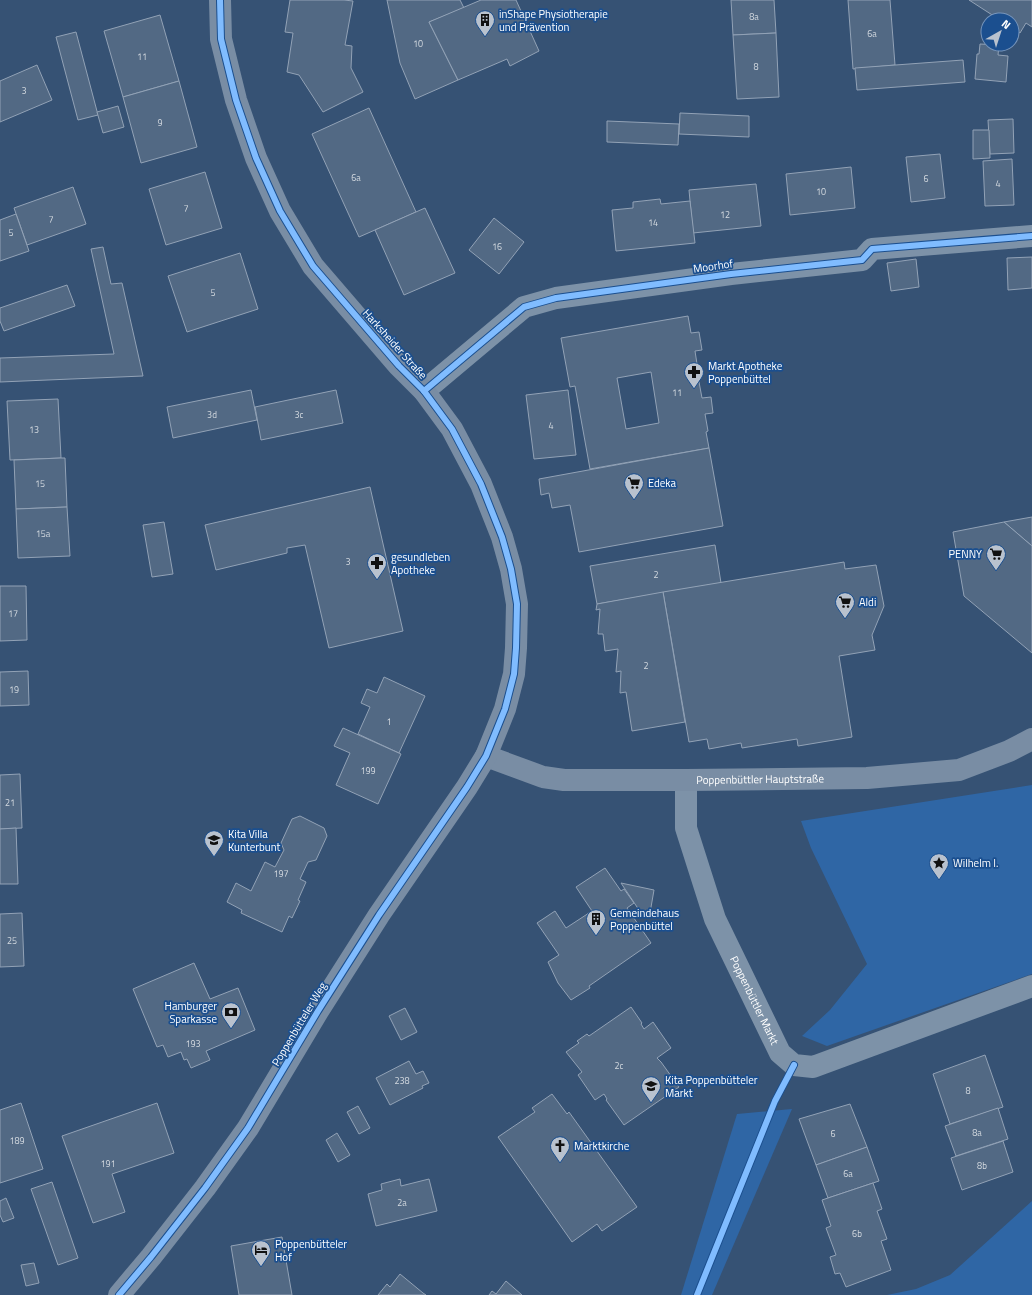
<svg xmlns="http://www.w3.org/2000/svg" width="1032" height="1295" font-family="'Titillium Web',sans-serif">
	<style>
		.green { fill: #2f66a5 }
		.building { fill: #526984; stroke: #92a2b6; fill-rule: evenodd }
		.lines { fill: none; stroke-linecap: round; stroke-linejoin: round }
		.street { stroke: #7d92a8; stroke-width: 22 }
		.secondary { stroke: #798da4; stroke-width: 22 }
		.cycleway-casing { stroke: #1b4f8f; stroke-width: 8 }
		.cycleway { stroke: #80bcff; stroke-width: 6 }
		.labels { text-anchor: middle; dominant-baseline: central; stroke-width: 3.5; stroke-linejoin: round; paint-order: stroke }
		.number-label { font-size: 9px; fill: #d4dae0 }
		.poi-label { font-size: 11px; fill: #fff; stroke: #1b4f8f; text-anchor: start }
		.street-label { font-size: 11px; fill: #fff; stroke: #1b4f8f }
	</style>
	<rect width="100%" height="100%" fill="#365274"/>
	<g class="green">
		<path d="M1032,785V974L827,1046L802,1036L830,1010L867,964L811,848L801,821Z"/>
		<path d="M792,1109L712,1295H681L737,1114Z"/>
		<path d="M1032,1201V1295H887L916,1289L950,1275Z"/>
	</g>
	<g class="building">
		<path d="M290,0H344L353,1L345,45L352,46L351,68L363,92L323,112L299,75L287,72L293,33L285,32Z"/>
		<path d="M387,0H460L464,8L429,22L458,80L415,99L400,63Z"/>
		<path d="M481,0H516L539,51L510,66L507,59L458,80L429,22Z"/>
		<path d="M731,0H774L776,33L733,35Z"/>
		<path d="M848,0H890L895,65L853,69Z"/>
		<path d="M969,0H1032V27L1026,23L1020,33L1012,28V20H1000Z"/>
		<path d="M160,15L179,81L123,97L104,31Z"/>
		<path d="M76,32L98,115L78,120L56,37Z"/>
		<path d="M776,33L779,97L737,99L733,35Z"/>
		<path d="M980,44L999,45L998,55L1008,56L1006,82L975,79L977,54H979Z"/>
		<path d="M963,60L965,82L857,90L855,68Z"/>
		<path d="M37,65L52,100L0,122V81Z"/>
		<path d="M179,81L197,147L141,163L123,97Z"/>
		<path d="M118,106L124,127L103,133L97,112Z"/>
		<path d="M369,108L416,212L359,237L312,134Z"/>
		<path d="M680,113L749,116V137L679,134Z"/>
		<path d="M1013,119L1014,153L990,154L988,120Z"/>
		<path d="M607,121L679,124L678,145L607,142Z"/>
		<path d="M973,130H989L990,158L973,159Z"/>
		<path d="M940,154L945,198L911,202L906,157Z"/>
		<path d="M1012,159L1014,205L985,206L983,161Z"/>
		<path d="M851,167L855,208L790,215L786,174Z"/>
		<path d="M205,172L222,228L166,245L149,189Z"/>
		<path d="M756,184L761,226L693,233L689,190Z"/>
		<path d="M73,187L86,224L27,245L14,208Z"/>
		<path d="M660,199L661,204L690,201L695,243L616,251L612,210L633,208V202Z"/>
		<path d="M425,208L455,273L404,295L375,230Z"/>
		<path d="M16,214L29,251L0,261V220Z"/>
		<path d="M494,218L524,242L499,274L469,250Z"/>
		<path d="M103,247L111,284L122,283L143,376L0,382V358L114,354L91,249Z"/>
		<path d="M240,253L258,309L187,332L168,276Z"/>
		<path d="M1032,257V288L1008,290L1007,258Z"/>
		<path d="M916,259L919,287L891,291L887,263Z"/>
		<path d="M67,285L75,306L4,331L0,321V308Z"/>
		<path d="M688,316L691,333L699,332L702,350L695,351L697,364L691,365L694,383L699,382L702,398L711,397L713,413L705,414L708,431L706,432L709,448L590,469L575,386L570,387L561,338ZM651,372L659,423L626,429L617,378Z"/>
		<path d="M251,390L257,420L173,438L167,407Z"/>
		<path d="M336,390L343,423L261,440L255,407Z"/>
		<path d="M568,390L576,455L534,459L526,395Z"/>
		<path d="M58,399L61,458L10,460L7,401Z"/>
		<path d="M709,448L723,526L579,552L570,505L552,508L549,493L541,495L539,479Z"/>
		<path d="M61,458H65L67,507L16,509L14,460Z"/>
		<path d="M370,487L403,631L329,648L305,545L287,548V553L216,570L205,525Z"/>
		<path d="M67,507L70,556L18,558L16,509Z"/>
		<path d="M1032,517V546L1004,522Z"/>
		<path d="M164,522L173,574L152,577L143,525Z"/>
		<path d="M1004,522L1032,546V653L964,596L953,532Z"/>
		<path d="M715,545L721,583L597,604L590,566Z"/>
		<path d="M844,562L845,569L876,565L884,606L872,635L875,650L839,656L852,737L798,746L797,739L742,748L741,743L709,749L707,739L689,742L663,592Z"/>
		<path d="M0,586H26L27,640L0,641Z"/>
		<path d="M663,592L685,722L632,731L626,692L620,693L621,671L616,672L618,649L605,651L603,634H598L600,609L596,610L597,604Z"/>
		<path d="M28,671L29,705L0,706V672Z"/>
		<path d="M384,677L425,696L399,753L358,734L370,707L361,703L367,689L377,693Z"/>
		<path d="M343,728L401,754L378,804L336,785L350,753L334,746Z"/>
		<path d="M20,774L22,828L0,829V775Z"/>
		<path d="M300,816L324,828L327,836L316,860L308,862L300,879L306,882L298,900L300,901L292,918L289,916L282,932L241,913L242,910L227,902L236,883L251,891L265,862L275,867L284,850L281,843L292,819Z"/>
		<path d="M16,828L18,884H0V829Z"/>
		<path d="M605,868L621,891L624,889L634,903L627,908L651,943L589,986L590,988L571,1000L558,983L548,962L559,955L537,923L555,911L566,928L592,911L576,887Z"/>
		<path d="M621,883L654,890L650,913L639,910Z"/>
		<path d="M22,913L24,966L0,967V914Z"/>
		<path d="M194,963L210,999L238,988L255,1030L206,1051L210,1060L191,1068L187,1059L184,1060L181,1052L168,1057L163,1045L157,1047L133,989Z"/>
		<path d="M631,1007L642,1023L641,1024L644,1029L653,1022L671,1048L657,1058L661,1062L679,1087L624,1125L606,1100L607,1099L604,1094L595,1100L578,1075L582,1072L566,1052L579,1043L577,1041L587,1034L589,1036Z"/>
		<path d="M405,1008L417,1032L401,1040L389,1016Z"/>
		<path d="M985,1055L1003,1107L950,1124L933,1074Z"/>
		<path d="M409,1061L416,1074L423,1071L429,1083L422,1086L423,1088L390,1105L376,1078Z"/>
		<path d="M552,1094L567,1114L569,1112L637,1207L602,1231L597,1224L572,1242L498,1137L535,1112L532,1108Z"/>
		<path d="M21,1103L43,1169L0,1183V1110Z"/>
		<path d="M157,1103L174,1153L112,1174L125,1212L93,1223L62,1136Z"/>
		<path d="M850,1104L867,1147L816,1165L799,1119Z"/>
		<path d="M358,1106L370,1128L359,1134L347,1112Z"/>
		<path d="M998,1108L1008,1139L956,1156L945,1126Z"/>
		<path d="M337,1133L350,1155L338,1162L326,1140Z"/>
		<path d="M1003,1141L1013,1172L962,1190L951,1158Z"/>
		<path d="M867,1147L879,1181L828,1198L816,1165Z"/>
		<path d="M400,1179L401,1186L429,1179L437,1211L376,1226L368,1194L382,1190L381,1184Z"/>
		<path d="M52,1182L78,1258L58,1265L31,1189Z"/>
		<path d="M873,1183L882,1209L877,1211L887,1239L881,1241L891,1270L846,1287L840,1273L835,1274L830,1257L836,1255L826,1228L831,1226L822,1200Z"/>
		<path d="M6,1198L14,1218L3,1222L0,1215V1201Z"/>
		<path d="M282,1237L292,1295H239L231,1246Z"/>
		<path d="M34,1263L39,1283L26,1286L21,1265Z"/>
		<path d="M400,1274L423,1293L426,1295H378L387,1284L390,1287Z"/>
		<path d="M506,1281L522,1295H489L492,1291L496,1294Z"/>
	</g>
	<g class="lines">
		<g class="street">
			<path d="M424,391L524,307L556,298L731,274L862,260L872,249L1032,236"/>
			<path id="s1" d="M686,780V828L715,919L780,1053L794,1065L813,1067L1032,986"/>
		</g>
		<g class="secondary">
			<path id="s2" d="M486,756L543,777L564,780H686L867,778L959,770L1009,751L1032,739"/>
			<path d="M119,1295L151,1257L205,1188L248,1128L318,1011L379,915L467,787L486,756L505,709L514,674L516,648L517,604L511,569L502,537L481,484L452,429L424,391L399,366L313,266L280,211L256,158L236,100L221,39L220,0"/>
		</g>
		<defs>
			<g id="cycleway">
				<path d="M424,391L524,307L556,298L731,274L862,260L872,249L1032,236"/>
				<path d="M119,1295L151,1257L205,1188L248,1128L318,1011L379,915L467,787L486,756L505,709L514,674L516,648L517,604L511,569L502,537L481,484L452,429L424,391L399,366L313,266L280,211L256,158L236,100L221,39L220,0"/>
				<path d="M697,1295L775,1101L794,1065"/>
			</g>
		</defs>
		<use href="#cycleway" class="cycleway-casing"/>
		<use href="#cycleway" class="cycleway"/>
	</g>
	<defs>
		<symbol id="building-pin" viewBox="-11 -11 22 30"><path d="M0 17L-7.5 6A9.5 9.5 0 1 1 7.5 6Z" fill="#b9c2ce" stroke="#1b4f8f"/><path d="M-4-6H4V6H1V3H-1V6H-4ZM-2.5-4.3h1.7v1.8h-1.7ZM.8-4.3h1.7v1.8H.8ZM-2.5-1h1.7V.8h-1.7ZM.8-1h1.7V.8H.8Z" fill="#111"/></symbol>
		<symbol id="pharmacy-pin" viewBox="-11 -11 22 30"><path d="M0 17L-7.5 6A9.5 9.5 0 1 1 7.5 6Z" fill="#b9c2ce" stroke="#1b4f8f"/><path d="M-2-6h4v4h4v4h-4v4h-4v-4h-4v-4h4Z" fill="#111"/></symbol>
		<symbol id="supermarket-pin" viewBox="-11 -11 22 30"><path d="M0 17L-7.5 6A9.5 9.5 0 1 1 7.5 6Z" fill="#b9c2ce" stroke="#1b4f8f"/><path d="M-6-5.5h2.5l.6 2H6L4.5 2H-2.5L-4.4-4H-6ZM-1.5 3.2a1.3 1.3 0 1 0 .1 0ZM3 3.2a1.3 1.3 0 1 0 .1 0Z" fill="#111"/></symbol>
		<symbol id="school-pin" viewBox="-11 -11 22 30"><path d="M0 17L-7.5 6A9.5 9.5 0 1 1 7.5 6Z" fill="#b9c2ce" stroke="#1b4f8f"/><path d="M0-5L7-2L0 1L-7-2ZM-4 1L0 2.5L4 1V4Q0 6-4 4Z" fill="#111"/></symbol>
		<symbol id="sight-pin" viewBox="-11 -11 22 30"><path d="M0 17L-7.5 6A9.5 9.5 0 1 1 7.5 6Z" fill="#b9c2ce" stroke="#1b4f8f"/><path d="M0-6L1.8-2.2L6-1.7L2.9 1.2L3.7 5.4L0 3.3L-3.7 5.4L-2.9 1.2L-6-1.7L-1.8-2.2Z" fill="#111"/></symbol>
		<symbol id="bank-pin" viewBox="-11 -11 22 30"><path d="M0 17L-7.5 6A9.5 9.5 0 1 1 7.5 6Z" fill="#b9c2ce" stroke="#1b4f8f"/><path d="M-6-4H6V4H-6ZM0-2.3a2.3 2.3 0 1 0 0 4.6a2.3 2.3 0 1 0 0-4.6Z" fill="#111"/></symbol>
		<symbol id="church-pin" viewBox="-11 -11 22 30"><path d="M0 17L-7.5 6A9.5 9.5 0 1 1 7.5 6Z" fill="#b9c2ce" stroke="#1b4f8f"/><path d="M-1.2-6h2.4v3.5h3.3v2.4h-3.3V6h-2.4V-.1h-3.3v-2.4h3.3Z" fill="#111"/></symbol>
		<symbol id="hotel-pin" viewBox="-11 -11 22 30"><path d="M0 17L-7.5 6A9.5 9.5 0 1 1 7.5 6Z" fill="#b9c2ce" stroke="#1b4f8f"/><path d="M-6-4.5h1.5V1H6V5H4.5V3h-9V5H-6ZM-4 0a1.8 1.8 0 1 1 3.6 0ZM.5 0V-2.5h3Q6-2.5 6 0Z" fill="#111"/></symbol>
	</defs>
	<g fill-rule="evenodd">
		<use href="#building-pin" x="474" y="9" width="22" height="30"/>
		<use href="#pharmacy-pin" x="683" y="361" width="22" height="30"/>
		<use href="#supermarket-pin" x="623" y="472" width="22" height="30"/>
		<use href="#supermarket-pin" x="985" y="543" width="22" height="30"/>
		<use href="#pharmacy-pin" x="366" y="552" width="22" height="30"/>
		<use href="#supermarket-pin" x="834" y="591" width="22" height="30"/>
		<use href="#school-pin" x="203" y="829" width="22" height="30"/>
		<use href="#sight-pin" x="928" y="852" width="22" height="30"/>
		<use href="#building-pin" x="585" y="908" width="22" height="30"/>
		<use href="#bank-pin" x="220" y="1001" width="22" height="30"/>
		<use href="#school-pin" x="640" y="1075" width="22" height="30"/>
		<use href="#church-pin" x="549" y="1135" width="22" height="30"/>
		<use href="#hotel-pin" x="250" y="1239" width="22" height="30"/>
	</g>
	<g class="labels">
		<g class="number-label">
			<text x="754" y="16">8a</text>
			<text x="872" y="33">6a</text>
			<text x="418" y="43">10</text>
			<text x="142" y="56">11</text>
			<text x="756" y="66">8</text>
			<text x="24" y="90">3</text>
			<text x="160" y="122">9</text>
			<text x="356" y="177">6a</text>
			<text x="926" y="178">6</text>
			<text x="998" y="183">4</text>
			<text x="821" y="191">10</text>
			<text x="186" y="208">7</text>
			<text x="725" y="214">12</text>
			<text x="51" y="219">7</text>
			<text x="653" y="222">14</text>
			<text x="11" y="232">5</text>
			<text x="497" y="246">16</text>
			<text x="213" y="292">5</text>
			<text x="677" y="392">11</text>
			<text x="212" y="414">3d</text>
			<text x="299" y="414">3c</text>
			<text x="551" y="425">4</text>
			<text x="34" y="429">13</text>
			<text x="40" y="483">15</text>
			<text x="43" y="533">15a</text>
			<text x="348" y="561">3</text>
			<text x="656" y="574">2</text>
			<text x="13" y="613">17</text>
			<text x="646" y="665">2</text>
			<text x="14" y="689">19</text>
			<text x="389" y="721">1</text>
			<text x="368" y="770">199</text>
			<text x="10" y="802">21</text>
			<text x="281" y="873">197</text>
			<text x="12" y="940">25</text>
			<text x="193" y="1043">193</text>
			<text x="619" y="1065">2c</text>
			<text x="402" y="1080">238</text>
			<text x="968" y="1090">8</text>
			<text x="977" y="1132">8a</text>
			<text x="833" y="1133">6</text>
			<text x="17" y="1140">189</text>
			<text x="108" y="1163">191</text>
			<text x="982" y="1165">8b</text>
			<text x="848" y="1173">6a</text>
			<text x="402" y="1202">2a</text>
			<text x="857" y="1233">6b</text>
		</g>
		<g class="poi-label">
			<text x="499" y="14">inShape Physiotherapie<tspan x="499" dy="13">und Prävention</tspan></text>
			<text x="708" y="366">Markt Apotheke<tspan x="708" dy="13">Poppenbüttel</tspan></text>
			<text x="648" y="483">Edeka</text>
			<text x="982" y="554" text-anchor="end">PENNY</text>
			<text x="391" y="557">gesundleben<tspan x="391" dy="13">Apotheke</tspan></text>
			<text x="859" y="602">Aldi</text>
			<text x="228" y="834">Kita Villa<tspan x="228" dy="13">Kunterbunt</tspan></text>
			<text x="953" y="863">Wilhelm I.</text>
			<text x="610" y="913">Gemeindehaus<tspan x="610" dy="13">Poppenbüttel</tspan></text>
			<text x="217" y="1006" text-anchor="end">Hamburger<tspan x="217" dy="13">Sparkasse</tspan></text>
			<text x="665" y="1080">Kita Poppenbütteler<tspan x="665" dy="13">Markt</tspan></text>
			<text x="574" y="1146">Marktkirche</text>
			<text x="275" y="1244">Poppenbütteler<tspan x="275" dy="13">Hof</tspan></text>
		</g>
		<g class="street-label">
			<text transform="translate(713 266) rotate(-8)">Moorhof</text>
			<text transform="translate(395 344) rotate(48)">Harksheider Straße</text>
			<text stroke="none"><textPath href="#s2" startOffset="278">Poppenbüttler Hauptstraße</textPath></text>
			<text stroke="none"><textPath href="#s1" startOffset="234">Poppenbüttler Markt</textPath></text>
			<text transform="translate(299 1024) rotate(-59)">Poppenbütteler Weg</text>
		</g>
	</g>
	<g transform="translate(1000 32) rotate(39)"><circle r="19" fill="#1b4f8f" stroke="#7695bc"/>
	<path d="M0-3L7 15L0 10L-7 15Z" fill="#b9c2ce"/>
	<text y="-6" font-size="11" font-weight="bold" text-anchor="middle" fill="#ffffff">N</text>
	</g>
</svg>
